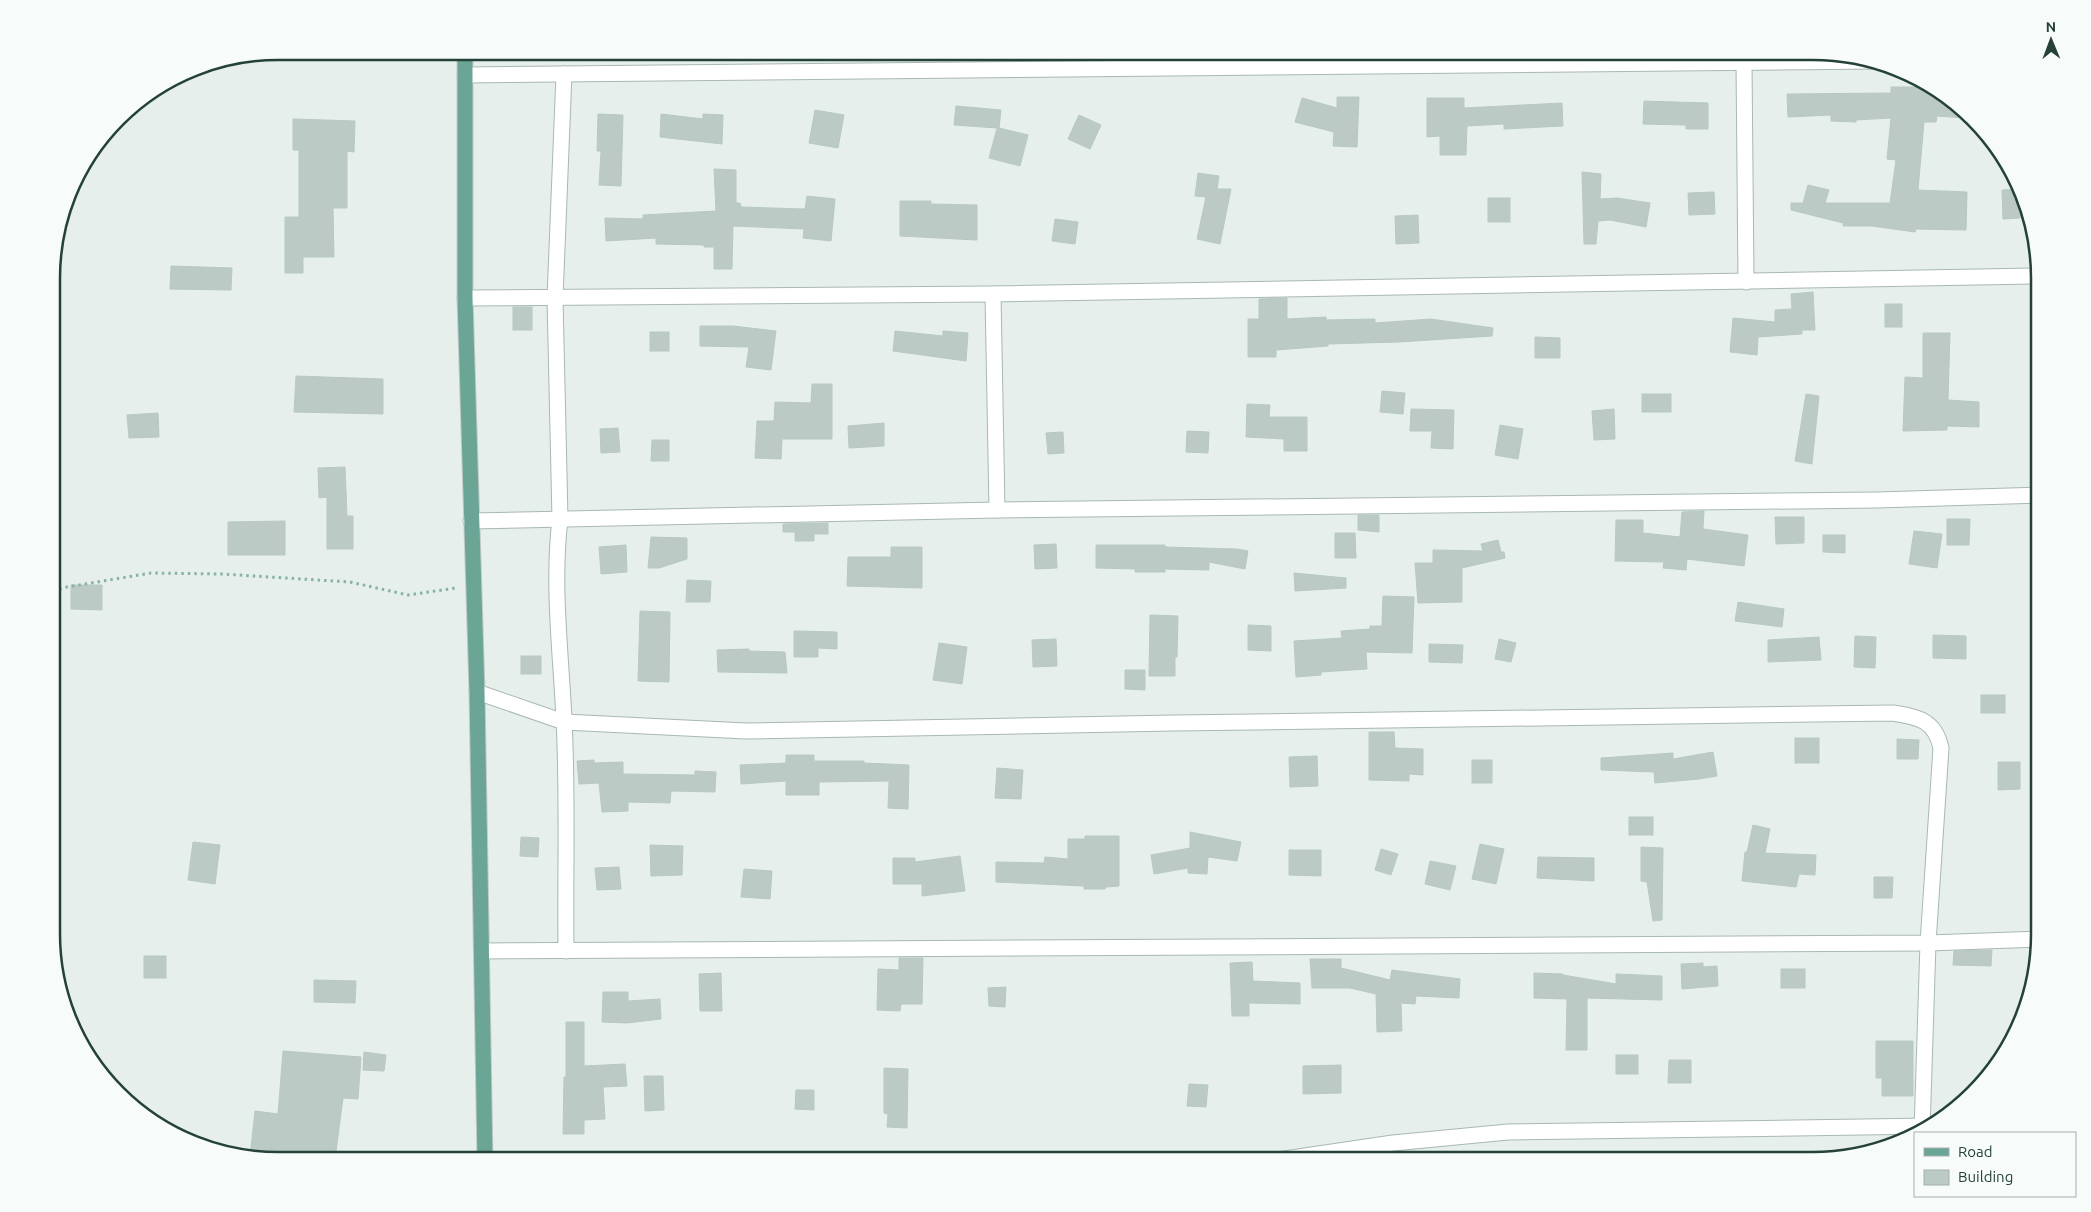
<svg xmlns="http://www.w3.org/2000/svg" width="2091" height="1212" font-family="Ubuntu,sans-serif">
	<style>
		.building { fill: #bbcac4; stroke: #b8c9c2 }
		.lines { fill: none; stroke-linecap: round; stroke-linejoin: round }
		.minor-casing { stroke: #a8b8b2; stroke-width: 17 }
		.major-casing { stroke: #c2cac8; stroke-width: 17 }
		.path { stroke: #86b3a5; stroke-width: 3; stroke-dasharray: 2.5 4; stroke-linecap: butt }
		.minor { stroke: #fff; stroke-width: 15 }
		.major { stroke: #6aa596; stroke-width: 15 }
		.rim { fill: none; stroke: #24423a; stroke-width: 2.5 }
	</style>
	<rect width="100%" height="100%" fill="#e6efeb"/>
	<g class="building">
		<path d="M1891,87H1932L1965,118L1937,116L1936,122H1924L1918,190L1967,192L1966,230L1916,229L1915,232L1872,226H1843V223L1791,210V203H1803L1808,185L1829,190L1825,203H1890L1896,160L1887,159L1891,118L1856,120V122L1831,121V115L1788,117L1787,94L1891,93Z"/>
		<path d="M1337,97H1359L1357,147L1333,146L1334,132L1295,122L1302,98L1337,108Z"/>
		<path d="M1427,98H1464V108L1562,103L1563,126L1504,129V124L1467,126L1466,155H1440V136L1427,137Z"/>
		<path d="M1644,101L1708,103V129H1686V125L1643,124Z"/>
		<path d="M956,106L1001,110L999,128L1028,135L1020,166L989,158L997,128L954,125Z"/>
		<path d="M815,110L844,115L838,148L809,143Z"/>
		<path d="M598,114L623,115L621,186L599,185L601,151H597Z"/>
		<path d="M661,114L703,119V114L723,115L722,144L660,137Z"/>
		<path d="M1079,115L1101,125L1090,149L1068,139Z"/>
		<path d="M293,119L355,121L354,152L347,151V208H333L334,257H303V273H285V217H299V150H293Z"/>
		<path d="M714,169L736,170V203H740L741,207L805,209L807,196L835,199L831,241L803,238L804,229L733,226L732,269H714V247H704V245L656,244V238L606,241L605,218L643,219V215L716,211Z"/>
		<path d="M1582,172L1601,174L1600,199L1617,198L1650,203L1646,227L1610,220L1598,221L1596,244H1584Z"/>
		<path d="M1198,173L1219,176L1217,189H1231L1220,244L1197,239L1206,197L1195,196Z"/>
		<path d="M2019,189L2020,218L2003,219L2002,190Z"/>
		<path d="M1714,192L1715,214L1689,215L1688,193Z"/>
		<rect x="1488" y="198" width="22" height="24"/>
		<path d="M900,201H931V204L977,205V240L900,236Z"/>
		<path d="M1418,215L1419,243L1396,244L1395,216Z"/>
		<path d="M1055,219L1078,222L1075,244L1052,241Z"/>
		<path d="M171,266L232,268L231,290L170,289Z"/>
		<path d="M1813,292L1815,330H1802V334L1758,337L1757,355L1730,352L1733,318L1775,322V310L1792,309L1791,294Z"/>
		<path d="M1287,298V319L1326,317V320L1375,319V323L1431,319L1493,328L1492,336L1399,342L1328,344V346L1276,350V357H1248V319H1259V299Z"/>
		<rect x="1885" y="304" width="17" height="23"/>
		<rect x="513" y="307" width="19" height="23"/>
		<path d="M700,326H733L776,331L771,370L746,367L749,347L700,346Z"/>
		<path d="M895,331L943,336V331L968,333L966,361L893,351Z"/>
		<rect x="650" y="332" width="19" height="19"/>
		<path d="M1923,333H1950L1948,400L1979,402V427L1947,426V430L1903,431L1905,377L1923,378Z"/>
		<path d="M1535,337L1560,338V358H1535Z"/>
		<path d="M296,376L383,379V414L294,412Z"/>
		<path d="M812,384H832V439H782L781,459L755,458L757,421H774L775,402L811,403Z"/>
		<path d="M1382,391L1405,393L1403,414L1380,412Z"/>
		<rect x="1642" y="394" width="29" height="18"/>
		<path d="M1806,394L1819,396L1812,464L1795,461Z"/>
		<path d="M1247,404L1270,405L1269,417H1307V451H1284V439L1246,437Z"/>
		<path d="M1411,409L1454,410L1453,449L1431,448L1432,431H1410Z"/>
		<path d="M1614,409L1615,439L1594,440L1592,411Z"/>
		<path d="M158,413L159,437L129,438L127,415Z"/>
		<path d="M884,423V446L849,448L848,426Z"/>
		<path d="M1500,425L1523,429L1518,459L1495,455Z"/>
		<path d="M618,428L620,452L601,453L600,429Z"/>
		<path d="M1187,431L1209,432L1208,453L1186,452Z"/>
		<path d="M1063,432L1064,453L1048,454L1046,433Z"/>
		<path d="M652,440H669V461H651Z"/>
		<path d="M345,467L347,516H353V549H327V497L319,498L318,468Z"/>
		<path d="M1704,511L1703,529L1748,535L1744,566L1687,559L1686,570L1663,568L1664,562L1615,561L1616,520H1643V533L1680,537L1682,512Z"/>
		<path d="M1358,515H1379V532L1358,530Z"/>
		<path d="M1775,517H1804V543L1776,544Z"/>
		<path d="M1947,519H1970L1969,545H1947Z"/>
		<path d="M285,521V555H228V522Z"/>
		<path d="M828,523V534H814V541H795V532H783V524Z"/>
		<path d="M1914,531L1942,534L1937,568L1909,564Z"/>
		<path d="M1335,533H1355L1356,558H1335Z"/>
		<path d="M1823,535H1845V553L1823,552Z"/>
		<path d="M651,537L687,538V559L659,568H648Z"/>
		<path d="M1498,540L1501,552H1504L1505,558L1462,568V602L1418,603L1415,563H1433V550L1483,551L1481,544Z"/>
		<path d="M1056,544L1057,568L1035,569L1034,545Z"/>
		<path d="M626,545L627,572L601,574L599,547Z"/>
		<path d="M1096,545H1165V547L1237,549L1248,551L1245,569L1209,562V570L1165,569V572H1135V569L1096,568Z"/>
		<path d="M891,547H922V588L847,586L848,557H891Z"/>
		<path d="M1294,573L1346,578V588L1295,591Z"/>
		<path d="M687,580L711,581L710,602H686Z"/>
		<path d="M71,585H102V610L71,609Z"/>
		<path d="M1383,596L1414,597L1412,653L1366,652L1367,669L1321,672V675L1296,677L1294,641L1342,638L1341,631L1370,629V626H1382Z"/>
		<path d="M1738,602L1784,609L1782,627L1735,621Z"/>
		<path d="M640,611L670,612L669,682L638,681Z"/>
		<path d="M1150,615L1178,616L1177,657H1175V676H1149Z"/>
		<path d="M1248,625L1271,626V651L1248,650Z"/>
		<path d="M794,631L837,632V649L818,648V657H794Z"/>
		<path d="M1933,635L1966,636V659L1933,658Z"/>
		<path d="M1855,636L1876,637L1875,668L1854,667Z"/>
		<path d="M1819,637L1821,660L1768,662V640Z"/>
		<path d="M1056,639L1057,666L1033,667L1032,640Z"/>
		<path d="M1499,639L1516,643L1511,662L1495,659Z"/>
		<path d="M939,643L967,647L962,684L933,680Z"/>
		<path d="M1429,644L1463,645L1462,663L1429,662Z"/>
		<path d="M749,649V651L785,652L787,673L718,672L717,650Z"/>
		<rect x="521" y="656" width="20" height="18"/>
		<path d="M1125,670H1145V690L1125,689Z"/>
		<rect x="1981" y="695" width="24" height="18"/>
		<path d="M1369,732H1394L1395,748L1423,749V775L1409,774V781L1369,780Z"/>
		<rect x="1795" y="738" width="24" height="25"/>
		<path d="M1897,739L1919,740L1918,759H1897Z"/>
		<path d="M1713,752L1717,776L1699,779L1655,783L1654,772L1601,770V758L1673,753V759Z"/>
		<path d="M786,755H814V761H864V763L909,765L908,809L888,808L889,781L819,782V795H786V781L741,784L740,765L786,763Z"/>
		<path d="M1317,756L1318,786L1290,787L1289,757Z"/>
		<path d="M594,760V763L623,762V774L695,775V771L716,772L715,792L671,791L670,803L628,802V811L602,812L599,783L579,784L577,761Z"/>
		<rect x="1472" y="760" width="20" height="23"/>
		<path d="M1998,762H2020V789L1998,790Z"/>
		<path d="M997,768L1023,770L1021,799L995,798Z"/>
		<rect x="1629" y="817" width="24" height="18"/>
		<path d="M1753,825L1770,829L1765,853L1816,855L1815,875L1799,874L1796,887L1742,881L1745,852H1747Z"/>
		<path d="M1190,832L1241,842L1237,861L1208,857L1207,874L1188,873V868L1154,874L1151,855L1190,848Z"/>
		<path d="M1085,836H1119V886L1106,887L1105,889H1084V886L996,882V862L1044,863L1045,857L1068,859V839H1085Z"/>
		<path d="M521,837L539,838L538,857L520,856Z"/>
		<path d="M193,842L220,845L215,884L188,880Z"/>
		<path d="M1480,844L1504,849L1496,884L1472,879Z"/>
		<path d="M650,845L683,846L682,875L651,876Z"/>
		<path d="M1641,847L1663,848L1662,920L1653,921L1647,882L1641,881Z"/>
		<path d="M1381,849L1398,854L1391,875L1375,870Z"/>
		<path d="M1289,850H1321V876L1289,875Z"/>
		<path d="M960,856L965,891L922,896V884H893V858H915V862Z"/>
		<path d="M1538,857L1594,858V881L1537,878Z"/>
		<path d="M1430,861L1456,866L1450,890L1425,884Z"/>
		<path d="M619,867L621,889L597,890L595,868Z"/>
		<path d="M744,869L772,871L770,899L741,897Z"/>
		<path d="M1874,877H1893L1892,898H1874Z"/>
		<path d="M1992,950L1991,966L1953,965L1954,951Z"/>
		<rect x="144" y="956" width="22" height="22"/>
		<path d="M899,958H923L922,1004H901L900,1011L877,1010L878,969L899,970Z"/>
		<path d="M1310,959H1341V968L1390,980L1392,970L1460,979L1459,998L1416,996L1415,1004L1401,1003L1402,1031L1377,1032L1376,994L1350,988H1312Z"/>
		<path d="M1252,962L1253,981L1300,983V1004L1249,1003V1016H1232L1230,963Z"/>
		<path d="M1703,963V967L1717,966L1718,986L1682,989L1681,964Z"/>
		<rect x="1781" y="969" width="24" height="19"/>
		<path d="M721,973L722,1011H700L699,974Z"/>
		<path d="M1534,973L1563,974V975L1616,984V974L1662,976V1000L1587,998V1050H1566L1567,999L1534,998Z"/>
		<path d="M314,980L356,981L355,1003L314,1002Z"/>
		<path d="M1006,987L1005,1007L989,1006L988,988Z"/>
		<path d="M603,992H628V1001L660,999L661,1019L627,1023L602,1022Z"/>
		<path d="M566,1022H584V1066L625,1064L627,1086L603,1087L605,1119L584,1120V1134H563L564,1077H566Z"/>
		<path d="M1876,1041H1913V1096H1882V1078H1876Z"/>
		<path d="M283,1051L361,1057L358,1099L343,1098L335,1159L268,1150L267,1159L250,1157L255,1111L278,1114Z"/>
		<path d="M364,1052L386,1055L384,1071L363,1070Z"/>
		<rect x="1616" y="1055" width="22" height="19"/>
		<path d="M1669,1060H1691V1083H1668Z"/>
		<path d="M1341,1065V1093L1303,1094V1066Z"/>
		<path d="M884,1068L908,1069L907,1128L887,1127L888,1114L884,1113Z"/>
		<path d="M644,1076H663L664,1110L645,1111Z"/>
		<path d="M1189,1084L1208,1085L1206,1107L1187,1106Z"/>
		<path d="M796,1090H814V1110L795,1109Z"/>
	</g>
	<g class="lines">
		<defs>
			<g id="minor">
				<path d="M1744,62L1746,282"/>
				<path d="M564,74L555,298L560,519C552,586 561,653 564,720C568,796 565,874 566,951"/>
				<path d="M465,75L1877,61"/>
				<path d="M993,294L997,510"/>
				<path d="M465,298L993,294L2039,276"/>
				<path d="M471,521L997,510L1877,500L2039,495"/>
				<path d="M477,692L564,722L746,731L1174,723L1893,713C1918,717 1935,720 1941,748L1928,943L1922,1131"/>
				<path d="M482,951L1928,943L2039,939"/>
				<path d="M1278,1160L1393,1143L1508,1132L1930,1126"/>
			</g>
			<path id="major" d="M465,51V298L477,692L485,1161"/>
		</defs>
		<use href="#minor" class="minor-casing"/>
		<use href="#major" class="major-casing"/>
		<path class="path" d="M53,591L67,587L151,573L222,574L350,582L408,595L456,588"/>
		<use href="#minor" class="minor"/>
		<use href="#major" class="major"/>
	</g>
	<path d="M0 0H2091V1212H0ZM278 60H1813A218 218 0 0 1 2031 278V934A218 218 0 0 1 1813 1152H278A218 218 0 0 1 60 934V278A218 218 0 0 1 278 60Z" fill="#f7fbf9" fill-rule="evenodd"/>
	<path class="rim" d="M278 60H1813A218 218 0 0 1 2031 278V934A218 218 0 0 1 1813 1152H278A218 218 0 0 1 60 934V278A218 218 0 0 1 278 60Z"/>
	<rect x="1914" y="1132" width="162" height="65" fill="#f7fbf9" stroke="#a3b1ad"/>
	<rect x="1924" y="1148" width="25" height="8" fill="#6aa596" stroke="#a3b1ad"/>
	<text x="1958" y="1157" font-size="15" fill="#24423a">Road</text>
	<rect x="1924" y="1170" width="25" height="15" fill="#bbcac4" stroke="#a3b1ad"/>
	<text x="1958" y="1182" font-size="15" fill="#24423a">Building</text>
	<g transform="translate(2051 40) rotate(359)" stroke="#f7fbf9" stroke-width="4" paint-order="stroke">
	<path d="M0-4L9 19L0 12L-9 19Z" fill="#24423a"/>
	<text y="-8" font-size="14" font-weight="bold" text-anchor="middle" fill="#24423a">N</text>
	</g>
</svg>
